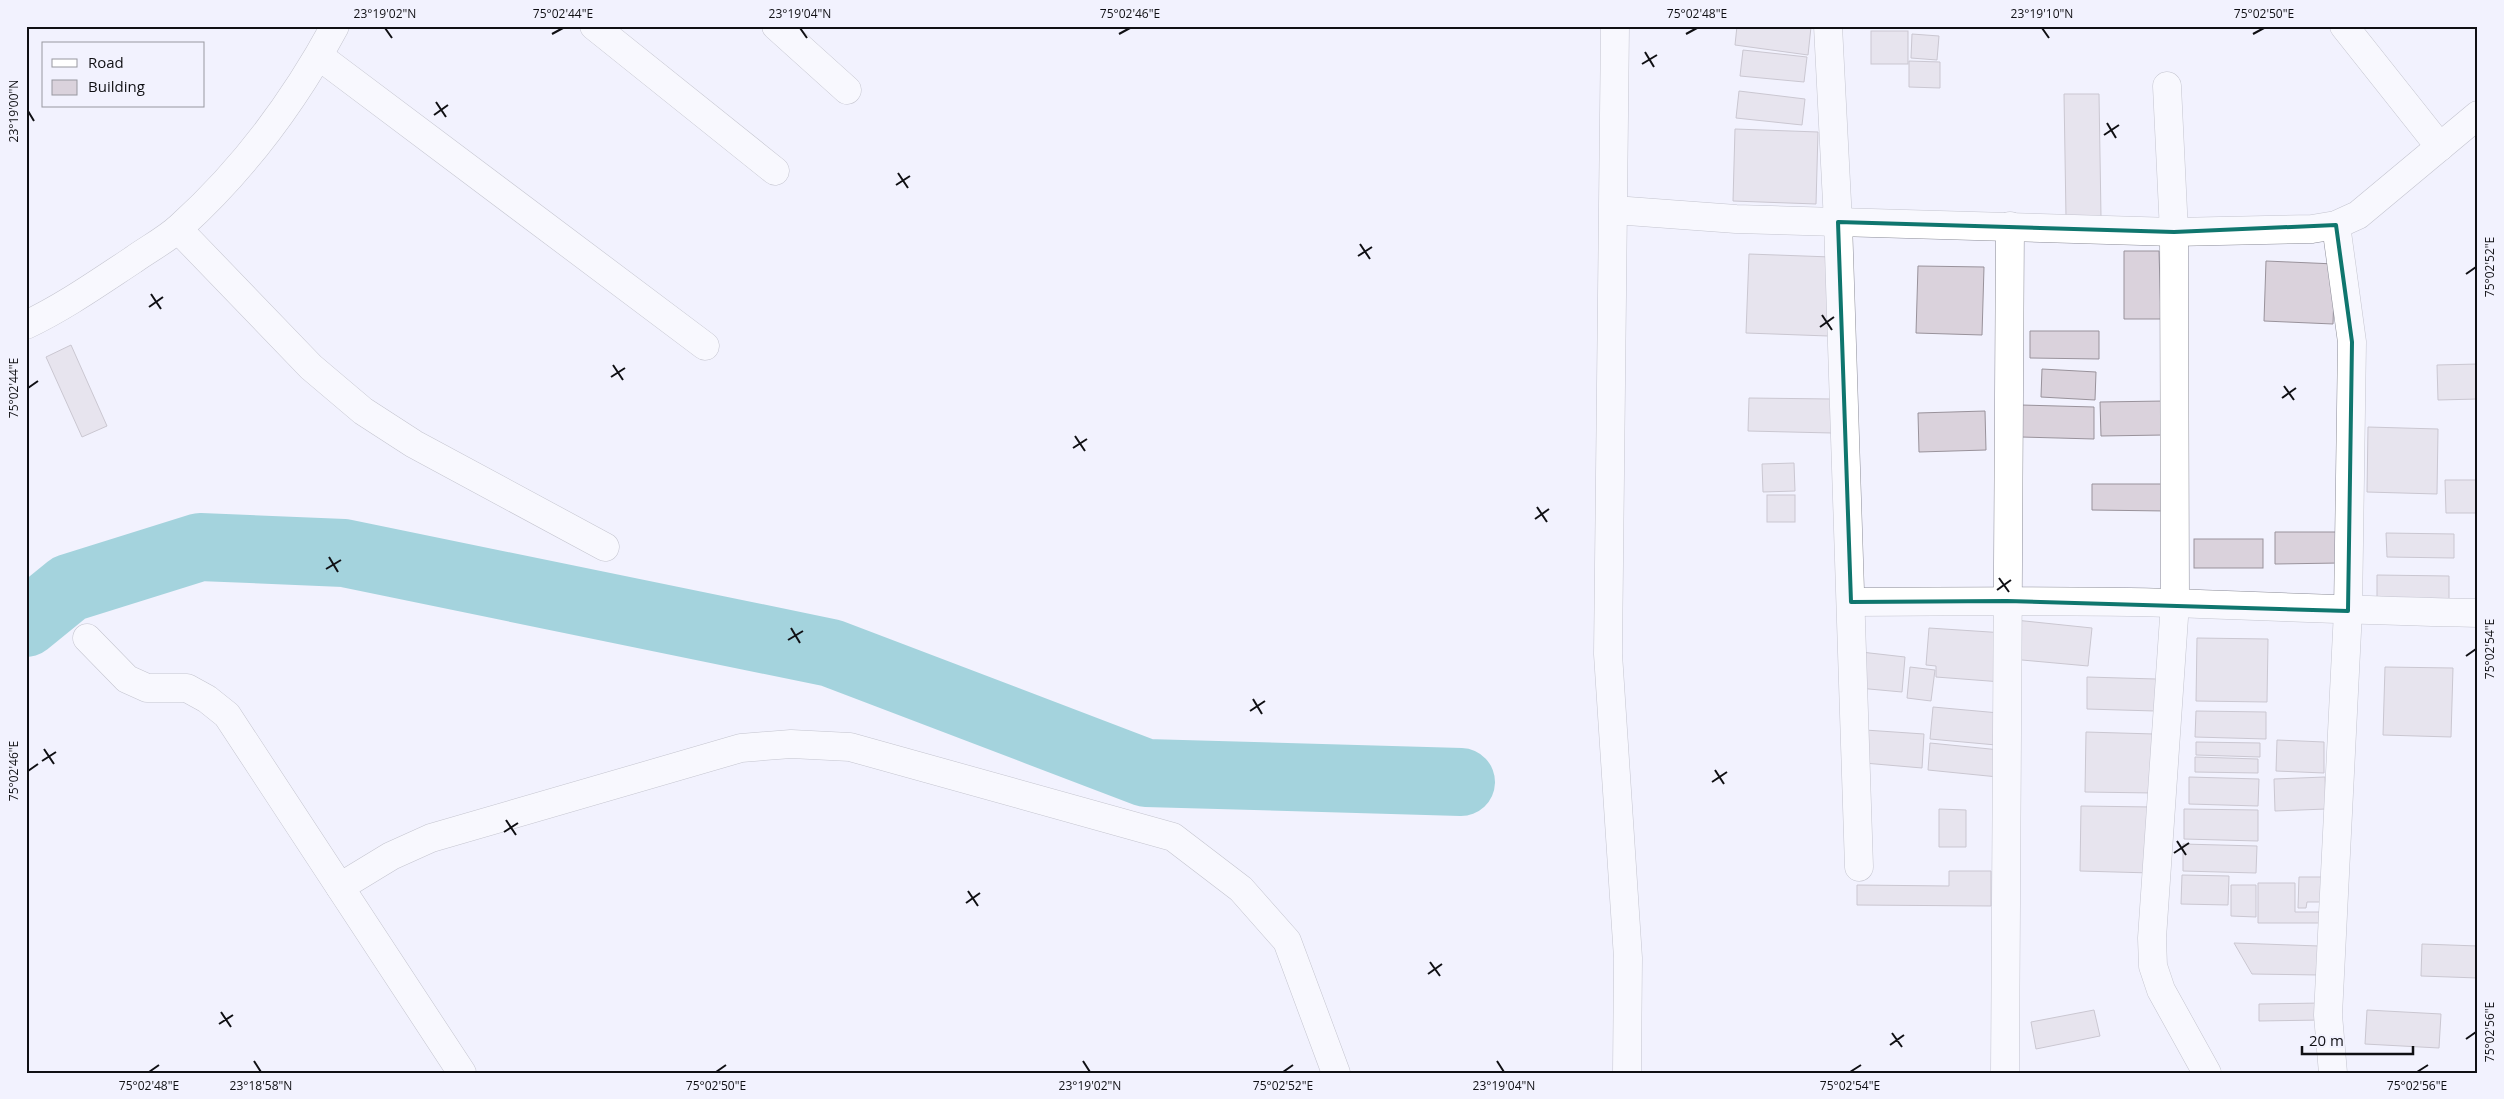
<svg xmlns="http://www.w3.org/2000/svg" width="2504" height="1099" font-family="'Open Sans',sans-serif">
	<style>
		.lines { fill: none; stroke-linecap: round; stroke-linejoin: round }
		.river { stroke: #46adb6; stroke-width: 68 }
		.building { fill: #dad2dc; stroke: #99929b }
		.minor-casing { stroke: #8c8d98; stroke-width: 29 }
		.minor { stroke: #fff; stroke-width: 28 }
		.marked { fill: none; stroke: #0f766e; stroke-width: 4; stroke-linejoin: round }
		.ticks { fill: none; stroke: #101014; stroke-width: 2 }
		.neatline { fill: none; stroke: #101014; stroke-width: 2 }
		.ticks-label { font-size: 12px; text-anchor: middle; fill: #101014 }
	</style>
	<rect width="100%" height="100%" fill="#f2f2fe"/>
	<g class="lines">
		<path class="river" d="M26,623L69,588L200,547L344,553L831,653L1146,773L1461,782"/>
	</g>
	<g class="building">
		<path d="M1737,26L1811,27L1808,55L1735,45Z"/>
		<rect x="1871" y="31" width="37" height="33"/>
		<path d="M1912,34L1939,36L1937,60L1911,58Z"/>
		<path d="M1743,50L1807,57L1804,82L1740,76Z"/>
		<path d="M1909,61L1940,62V88L1909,87Z"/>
		<path d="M1739,91L1805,99L1802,125L1736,118Z"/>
		<path d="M2064,94H2099L2101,217H2066Z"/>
		<path d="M1735,129L1818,132L1816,204L1733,201Z"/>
		<path d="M2124,251H2159L2161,319H2124Z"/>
		<path d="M1749,254L1831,257L1828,336L1746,333Z"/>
		<path d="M2266,261L2335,264L2333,324L2264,321Z"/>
		<path d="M1918,266L1984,267L1982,335L1916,333Z"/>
		<path d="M2030,331H2099V359L2030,358Z"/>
		<path d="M71,345L107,426L82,437L46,357Z"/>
		<path d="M2478,364V399L2438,400L2437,365Z"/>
		<path d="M2042,369L2096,372L2095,400L2041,397Z"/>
		<path d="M1749,398L1832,399V433L1748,431Z"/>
		<path d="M2164,401V435L2101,436L2100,402Z"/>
		<path d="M2021,405L2094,407V439L2021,437Z"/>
		<path d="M1985,411L1986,450L1919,452L1918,413Z"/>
		<path d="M2368,427L2438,429L2437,494L2367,492Z"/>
		<path d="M1794,463L1795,491L1763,492L1762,464Z"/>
		<path d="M2445,480H2478V513H2446Z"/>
		<path d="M2092,484H2166V511L2092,510Z"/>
		<rect x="1767" y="495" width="28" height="27"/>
		<path d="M2275,532H2338L2339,563L2275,564Z"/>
		<path d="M2386,533L2454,534V558L2387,557Z"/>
		<rect x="2194" y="539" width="69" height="29"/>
		<path d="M2377,575L2449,576V601H2377Z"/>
		<path d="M2015,620L2092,628L2088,666L2011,659Z"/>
		<path d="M1929,628L2005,633L2002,682L1936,677V666L1926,665Z"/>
		<path d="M2197,638L2268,639L2267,702L2196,701Z"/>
		<path d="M1861,652L1905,657L1902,692L1858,688Z"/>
		<path d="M1910,667L1935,670L1931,701L1907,698Z"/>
		<path d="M2385,667L2453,668L2451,737L2383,735Z"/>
		<path d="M2087,677L2156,679L2155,711L2087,709Z"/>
		<path d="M1933,707L1999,713L1996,745L1930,739Z"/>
		<path d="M2196,711L2266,712V739L2195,737Z"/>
		<path d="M1865,730L1924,734L1922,768L1864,763Z"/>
		<path d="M2086,732L2154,734L2153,793L2085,792Z"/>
		<path d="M2277,740L2324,742V773L2276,771Z"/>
		<path d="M2196,742L2260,743V757L2196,755Z"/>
		<path d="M1930,743L2000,750L1998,777L1928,770Z"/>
		<path d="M2195,757L2258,759V773L2195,772Z"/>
		<path d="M2189,777L2259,779L2258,806L2189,804Z"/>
		<path d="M2325,777L2326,809L2275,811L2274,779Z"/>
		<path d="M2081,806L2152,807L2151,873L2080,871Z"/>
		<path d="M1939,809L1966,810V847H1939Z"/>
		<path d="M2184,809L2258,810V841L2184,839Z"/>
		<path d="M2183,844L2257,846L2256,873L2183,871Z"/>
		<path d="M1949,871H1991V906L1857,905V885L1949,886Z"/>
		<path d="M2182,875L2229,876L2228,905L2181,904Z"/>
		<path d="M2299,877H2328L2327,902H2307L2306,908H2298Z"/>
		<path d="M2258,883H2295V912H2324V923H2258Z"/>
		<path d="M2231,885H2256V917L2231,916Z"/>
		<path d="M2234,943L2319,946V975L2252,974Z"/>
		<path d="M2422,944L2478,946V978L2421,976Z"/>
		<path d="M2321,1003V1020L2259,1021V1004Z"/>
		<path d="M2094,1010L2100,1036L2036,1049L2031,1022Z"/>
		<path d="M2367,1010L2441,1014L2439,1048L2365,1044Z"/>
	</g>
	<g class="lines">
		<defs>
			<g id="minor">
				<path d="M594,26L775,171"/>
				<path d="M776,26L847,90"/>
				<path d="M1615,26L1608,654L1628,958L1627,1073"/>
				<path d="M1828,26L1838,222L1859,867"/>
				<path d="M2344,26L2440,147"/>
				<path d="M319,56L705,346"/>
				<path d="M2167,86L2174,232L2175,603L2152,938L2153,966L2161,990L2207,1073"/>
				<path d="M1614,210L1736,219L2174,232L2312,229L2336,225L2358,215L2478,115"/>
				<path d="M178,229L311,367L363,411L414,444L605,547"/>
				<path d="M26,325C64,307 98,283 133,260C148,249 166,240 180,227C242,171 295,100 335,26"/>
				<path d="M1851,602C1959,601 2067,600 2176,603C2276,607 2377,611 2478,613"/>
				<path d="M87,638L127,679L147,688H187L207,699L227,715L462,1073"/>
				<path d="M340,887L391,856L431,838L741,748L791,744L850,747L1173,837L1241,889L1287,941L1336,1073"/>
				<path d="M2005,1073L2010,226"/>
				<path d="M2333,1073L2328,1015L2348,611L2352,342L2336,225"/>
			</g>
		</defs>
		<use href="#minor" class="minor-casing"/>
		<use href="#minor" class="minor"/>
	</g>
	<path d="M0 0H2504V1099H0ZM1838,222L2174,232L2336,225L2352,342L2348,611L2007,601L1851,602Z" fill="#f2f2fe" fill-opacity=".55" fill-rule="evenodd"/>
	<path class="marked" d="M1838,222L2174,232L2336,225L2352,342L2348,611L2007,601L1851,602Z"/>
	<path class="ticks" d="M385,28L392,38M800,28L807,38M2042,28L2049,38M552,34L563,28M1119,34L1130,28M1686,34L1697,28M2253,34L2264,28M1645,52L1654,67M1642,64L1657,55M436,102L446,117M28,111L34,121M434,115L448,105M2107,123L2116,138M2104,135L2119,125M898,173L908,188M896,185L910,176M1360,244L1370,259M1358,256L1372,247M2466,274L2476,267M151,294L161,309M149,307L163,297M1822,315L1832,330M1820,327L1834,317M613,365L623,380M611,377L625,368M2284,386L2294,400M28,388L38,381M2282,398L2296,388M1075,436L1085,451M1073,448L1087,439M1537,507L1547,522M1535,519L1549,509M329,557L338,572M326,569L341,560M1999,578L2009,592M1997,590L2011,580M791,628L800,643M788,640L803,631M2466,656L2476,649M1253,699L1262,714M1250,711L1265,701M44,749L54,764M42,761L56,752M1715,770L1724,784M28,771L38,764M1712,782L1727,772M506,820L516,835M504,832L518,823M2177,841L2186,855M2174,853L2189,843M968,891L978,906M966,903L980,893M1430,962L1440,976M1428,974L1442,964M221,1012L231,1027M219,1024L233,1015M1892,1033L1902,1047M2466,1039L2476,1032M1890,1045L1904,1035M254,1061L261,1072M1083,1061L1090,1072M1497,1061L1504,1072M149,1072L159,1065M716,1072L726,1065M1283,1072L1293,1065M1850,1072L1861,1065M2417,1072L2428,1065"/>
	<rect width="2504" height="1099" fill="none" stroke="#f2f2fe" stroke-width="55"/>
	<rect x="42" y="42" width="162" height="65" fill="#f2f2fe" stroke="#9898a0"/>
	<rect x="52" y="59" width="25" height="8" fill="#ffffff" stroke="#9898a0"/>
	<text x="88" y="68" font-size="15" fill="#101014">Road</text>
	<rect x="52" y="80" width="25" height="15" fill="#dad2dc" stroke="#9898a0"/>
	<text x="88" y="92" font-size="15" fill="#101014">Building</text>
	<path d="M2302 1046v8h111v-8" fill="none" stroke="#101014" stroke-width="2.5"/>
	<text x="2309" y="1046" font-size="15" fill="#101014" stroke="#f2f2fe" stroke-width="4" paint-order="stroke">20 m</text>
	<rect x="28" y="28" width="2448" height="1044" class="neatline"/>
	<g class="ticks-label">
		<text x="385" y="18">23°19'02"N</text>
		<text x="563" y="18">75°02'44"E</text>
		<text x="800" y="18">23°19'04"N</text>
		<text x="1130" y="18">75°02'46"E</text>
		<text x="1697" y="18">75°02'48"E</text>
		<text x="2042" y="18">23°19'10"N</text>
		<text x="2264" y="18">75°02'50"E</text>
		<text transform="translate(14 111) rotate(-90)" y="4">23°19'00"N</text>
		<text transform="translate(2490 267) rotate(-90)" y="4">75°02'52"E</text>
		<text transform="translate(14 388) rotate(-90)" y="4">75°02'44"E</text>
		<text transform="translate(2490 649) rotate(-90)" y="4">75°02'54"E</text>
		<text transform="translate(14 771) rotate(-90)" y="4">75°02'46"E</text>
		<text transform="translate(2490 1032) rotate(-90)" y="4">75°02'56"E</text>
		<text x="149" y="1090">75°02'48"E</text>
		<text x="261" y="1090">23°18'58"N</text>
		<text x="716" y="1090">75°02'50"E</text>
		<text x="1090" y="1090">23°19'02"N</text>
		<text x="1283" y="1090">75°02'52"E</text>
		<text x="1504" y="1090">23°19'04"N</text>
		<text x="1850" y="1090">75°02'54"E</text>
		<text x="2417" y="1090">75°02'56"E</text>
	</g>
</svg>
